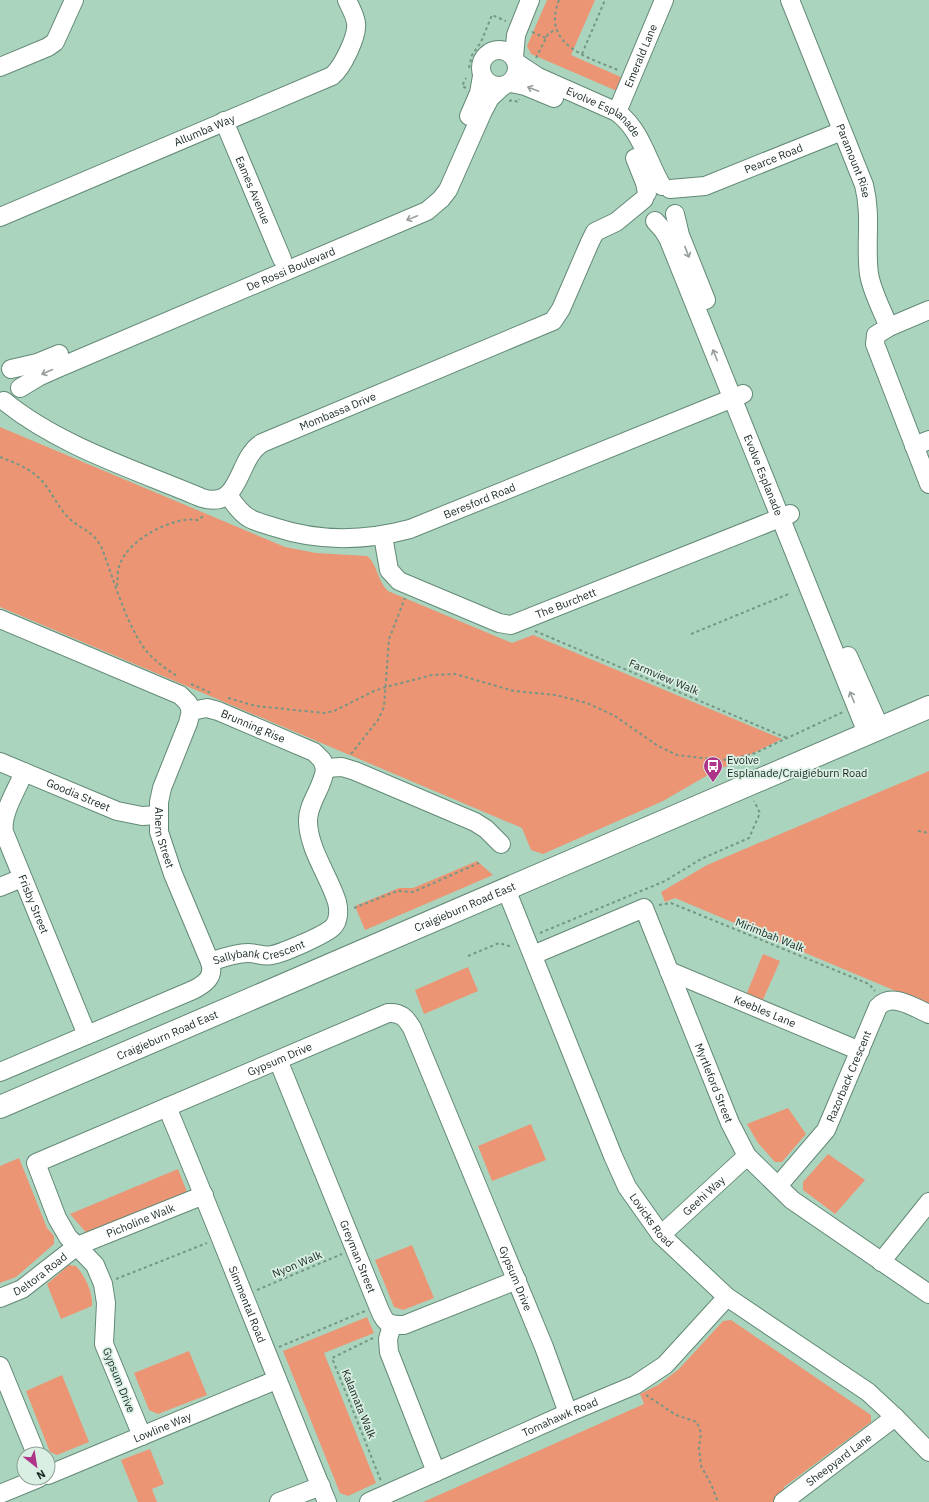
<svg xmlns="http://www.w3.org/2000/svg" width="929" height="1502" font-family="'IBM Plex Sans',sans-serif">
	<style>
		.green { fill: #ec9574 }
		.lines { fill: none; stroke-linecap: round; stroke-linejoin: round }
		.minor-casing { stroke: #628975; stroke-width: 20 }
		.major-casing { stroke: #628975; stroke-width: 24 }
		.path { stroke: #769685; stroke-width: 2; stroke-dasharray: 3 3; stroke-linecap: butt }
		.minor { stroke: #fff; stroke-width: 18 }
		.major { stroke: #fff; stroke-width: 22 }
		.oneway { stroke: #989f9c }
		.labels { text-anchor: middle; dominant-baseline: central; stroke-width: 3.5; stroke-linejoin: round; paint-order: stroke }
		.street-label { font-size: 11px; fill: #1a2a22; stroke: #daefe4 }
		.poi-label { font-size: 11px; fill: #1a2a22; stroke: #daefe4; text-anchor: start }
	</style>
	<rect width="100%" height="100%" fill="#abd4be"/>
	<g class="green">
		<path d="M547,0H595L571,55L623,78L617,91L531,54L527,46Z"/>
		<path d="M0,427L285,547L316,553L367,556C377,563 377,580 388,591L512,643L533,635L782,739L708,775L663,801L543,854L531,850L522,828L0,607Z"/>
		<path d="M929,771V1005L675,898L665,902L661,892L707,865Z"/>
		<path d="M477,861L493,875L365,930L355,906L399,888H413Z"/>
		<path d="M763,954L780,961L762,1002L746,995Z"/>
		<path d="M468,967L478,991L424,1014L415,990Z"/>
		<path d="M788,1108L806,1134L782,1162H775L758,1143L747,1124Z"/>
		<path d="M531,1124L546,1160L492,1181L478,1146Z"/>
		<path d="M828,1154L865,1180L835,1214L803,1190V1182Z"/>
		<path d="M19,1158L47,1228L54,1236V1244L16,1277L0,1283V1166Z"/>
		<path d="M178,1169L189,1197L90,1237L70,1214Z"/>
		<path d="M412,1245L434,1298L403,1310L394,1307L375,1260Z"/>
		<path d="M69,1265L76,1266C85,1276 93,1292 92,1306L61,1319L47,1284Z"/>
		<path d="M367,1317L374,1333L324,1353L376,1483L348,1496L340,1493L283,1351Z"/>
		<path d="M731,1320L871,1415V1422L784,1487L782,1502H423L644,1404L640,1394L658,1385L679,1369L723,1321Z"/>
		<path d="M189,1351L207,1395L158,1414L149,1410L134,1373Z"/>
		<path d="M62,1375L89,1442L57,1455L50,1452L26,1391Z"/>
		<path d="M150,1449L164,1484L152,1489L157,1502H138L121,1460Z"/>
	</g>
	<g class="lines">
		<defs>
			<g id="minor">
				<path id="s1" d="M790,0L864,185C872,216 865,244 869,274C872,292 882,310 889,327"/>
				<circle cx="499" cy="68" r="18"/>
				<path d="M514,57L516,35L530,0"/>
				<path id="s2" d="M517,63L538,77L617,112C642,131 647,161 662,186"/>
				<path d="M0,67L48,47L55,42L74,0"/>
				<path d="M511,83L525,86L554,98"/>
				<path id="s3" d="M617,112L664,0"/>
				<path d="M469,116L479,93L482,76"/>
				<path id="s4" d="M224,121L282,259"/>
				<path d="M635,158L645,183L647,193"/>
				<path id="s5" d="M670,189L705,186L842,131"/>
				<path d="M675,214L680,235L706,300"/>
				<path id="s6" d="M0,217L332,76C342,68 358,36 356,23C355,15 350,7 347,0"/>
				<path id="s7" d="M655,221L663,230L668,238L867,733"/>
				<path d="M929,310L889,327L876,335L875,344L929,484"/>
				<path d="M11,369L37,363L59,354"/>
				<path id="s8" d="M20,388L40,376L58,368L427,211L441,199L448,190L483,111L490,98L503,86"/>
				<path id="s9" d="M4,401C59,446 136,470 202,498C242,510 236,459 262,443L553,321L561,309L590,242L595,232L616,222L644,199"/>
				<path d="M914,446L929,440"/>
				<path id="s10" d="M228,495C233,502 238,510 246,516C254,522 265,524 274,527C319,542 365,541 410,529L743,394"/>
				<path id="s11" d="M383,536L389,570L399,581L499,623L511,625L790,514"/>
				<path id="s12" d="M0,619L180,695L188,703L191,711L207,708L218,711L314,752L322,760L325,768L342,767L355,771L475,822L486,829L501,844"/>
				<path d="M848,656L880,728"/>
				<path id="s13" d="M191,711L188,723L162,788L159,802V832L173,874L210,962"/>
				<path id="s14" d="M0,762L117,811L142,816L158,815"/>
				<path id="s15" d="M24,772C17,790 1,813 4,832L87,1035"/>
				<path d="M0,887L22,878"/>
				<path id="s16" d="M506,889L613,1156L627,1187L661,1235L727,1297L868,1392L895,1417L929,1452"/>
				<path id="s17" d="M533,955L644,908L730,1123L747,1156L792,1200L929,1294"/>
				<path id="s18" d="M669,971L860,1051"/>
				<path id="s19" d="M278,1060L378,1306C385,1323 386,1325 404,1325L517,1280"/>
				<path id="s20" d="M0,1072L193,990C205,984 215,977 210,962C222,958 235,953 248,953C257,953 264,957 272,955C283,953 325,935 333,927C339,921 339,910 337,902C329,876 309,850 308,822C307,803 324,787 325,768"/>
				<path id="s21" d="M167,1107C222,1238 273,1371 327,1502"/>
				<path id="s22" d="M778,1186L826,1130L878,1007C892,992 913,1007 929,1014"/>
				<path id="s23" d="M661,1235L747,1156"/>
				<path d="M881,1262L929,1202"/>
				<path id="s24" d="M0,1298L22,1289L77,1246L204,1195"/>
				<path d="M392,1325L388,1339L389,1352L436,1472"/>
				<path d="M0,1366L36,1454"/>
				<path id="s25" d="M142,1436L104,1344L106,1303L103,1284L95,1265L68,1237L57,1218L36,1163L388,1013C401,1012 406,1018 412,1028L544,1347L568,1413"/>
				<path id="s26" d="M48,1475L276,1380"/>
				<path d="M0,1494L39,1478"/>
				<path d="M279,1502L321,1486"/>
				<path id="s27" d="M369,1502L568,1413L635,1385L665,1365L727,1297"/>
				<path id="s28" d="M783,1502L895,1417"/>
			</g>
			<g id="major">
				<path id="s29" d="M0,1107L929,707"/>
			</g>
		</defs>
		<use href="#minor" class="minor-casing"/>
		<use href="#major" class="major-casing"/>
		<g class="path">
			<path d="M559,0C541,45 587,57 618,70"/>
			<path d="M532,32L546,38"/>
			<path d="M582,54L605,0"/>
			<path d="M536,58L548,34L556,29"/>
			<path d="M469,68L472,55L481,42L492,15L506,21"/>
			<path d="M466,88L462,86L466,78"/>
			<path d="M509,101L513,100L518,102L519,99"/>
			<path d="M0,457C13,462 27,467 38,477C51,488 57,508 71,520C84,531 91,530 101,546C113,577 125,621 144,648C152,659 166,669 177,676"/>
			<path d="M117,586C118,579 117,570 120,564C129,539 173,516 198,520L202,517L203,514"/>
			<path d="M535,631L787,738"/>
			<path d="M691,634L791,593"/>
			<path d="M191,684L211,693"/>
			<path d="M228,698L256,706L324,713L334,711L374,691L386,687L432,675L455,674L514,691L556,695L587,703L615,716L658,746L677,755L719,760L732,759L755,753L843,712"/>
			<path d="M351,754L378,720L384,707L389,639L405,598"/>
			<path d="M918,831L929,833"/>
			<path d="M659,905L671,903L869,984L875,991"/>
			<path d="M354,908L397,891L413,892L479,863"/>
			<path d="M540,933L665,881L701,859L749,838L760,813L754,801"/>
			<path d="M468,956L499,943L509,946L512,944"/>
			<path d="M116,1279L207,1243"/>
			<path d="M257,1290L342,1254"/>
			<path d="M373,1338L332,1358L381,1481"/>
			<path d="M279,1347L365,1311"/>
			<path d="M646,1395L676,1415L697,1422L701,1433L699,1448L701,1466L711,1484L718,1502"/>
		</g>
		<use href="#minor" class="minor"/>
		<use href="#major" class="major"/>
	</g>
	<defs><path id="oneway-shaft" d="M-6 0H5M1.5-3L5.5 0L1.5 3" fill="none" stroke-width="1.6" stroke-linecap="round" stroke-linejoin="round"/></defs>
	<g class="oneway">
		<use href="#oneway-shaft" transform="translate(533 89) rotate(-159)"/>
		<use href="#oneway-shaft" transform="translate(412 218) rotate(158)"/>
		<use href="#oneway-shaft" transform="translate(687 252) rotate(69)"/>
		<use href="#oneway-shaft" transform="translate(715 355) rotate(-112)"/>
		<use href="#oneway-shaft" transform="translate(47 372) rotate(156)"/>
		<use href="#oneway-shaft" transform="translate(852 697) rotate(-112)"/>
	</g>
	<defs>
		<symbol id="bus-pin" viewBox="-11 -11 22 30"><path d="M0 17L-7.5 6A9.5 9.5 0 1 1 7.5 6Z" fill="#ad3489" stroke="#daefe4"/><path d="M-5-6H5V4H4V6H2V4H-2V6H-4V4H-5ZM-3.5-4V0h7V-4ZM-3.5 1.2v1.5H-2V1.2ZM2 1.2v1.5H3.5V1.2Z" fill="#fff"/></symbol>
	</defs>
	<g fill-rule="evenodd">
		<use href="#bus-pin" x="702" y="755" width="22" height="30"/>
	</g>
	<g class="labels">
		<g class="street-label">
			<text stroke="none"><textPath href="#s3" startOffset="61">Emerald Lane</textPath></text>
			<text stroke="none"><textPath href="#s2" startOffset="100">Evolve Esplanade</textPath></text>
			<text stroke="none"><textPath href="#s6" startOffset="222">Allumba Way</textPath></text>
			<text stroke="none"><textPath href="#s5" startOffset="109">Pearce Road</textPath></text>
			<text stroke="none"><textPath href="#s1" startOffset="173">Paramount Rise</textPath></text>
			<text stroke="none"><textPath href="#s4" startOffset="75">Eames Avenue</textPath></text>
			<text stroke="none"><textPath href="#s8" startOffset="296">De Rossi Boulevard</textPath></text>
			<text stroke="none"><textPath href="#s9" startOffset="393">Mombassa Drive</textPath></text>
			<text stroke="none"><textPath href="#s7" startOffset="277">Evolve Esplanade</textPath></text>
			<text stroke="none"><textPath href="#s10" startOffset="271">Beresford Road</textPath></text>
			<text stroke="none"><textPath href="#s11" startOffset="229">The Burchett</textPath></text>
			<text transform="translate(664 677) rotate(23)">Farmview Walk</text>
			<text stroke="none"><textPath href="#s12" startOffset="281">Brunning Rise</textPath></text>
			<text stroke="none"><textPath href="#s14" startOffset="85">Goodia Street</textPath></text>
			<text stroke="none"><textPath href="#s13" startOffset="133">Ahern Street</textPath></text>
			<text stroke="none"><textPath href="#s15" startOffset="142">Frisby Street</textPath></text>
			<text stroke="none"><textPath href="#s29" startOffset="506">Craigieburn Road East</textPath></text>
			<text transform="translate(770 935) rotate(22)">Mirimbah Walk</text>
			<text stroke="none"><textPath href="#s20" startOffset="297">Sallybank Crescent</textPath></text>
			<text stroke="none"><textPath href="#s18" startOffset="104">Keebles Lane</textPath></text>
			<text stroke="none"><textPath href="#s29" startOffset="182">Craigieburn Road East</textPath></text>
			<text stroke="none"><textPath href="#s25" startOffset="565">Gypsum Drive</textPath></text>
			<text stroke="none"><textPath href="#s22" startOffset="132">Razorback Crescent</textPath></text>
			<text stroke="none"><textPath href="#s17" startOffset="309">Myrtleford Street</textPath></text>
			<text stroke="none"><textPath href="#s23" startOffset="58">Geehi Way</textPath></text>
			<text stroke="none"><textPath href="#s16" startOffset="363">Lovicks Road</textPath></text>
			<text stroke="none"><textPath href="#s24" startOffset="162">Picholine Walk</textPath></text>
			<text stroke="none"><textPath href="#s19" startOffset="212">Greyman Street</textPath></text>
			<text transform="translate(297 1264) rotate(-23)">Nyon Walk</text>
			<text stroke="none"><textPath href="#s24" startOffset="47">Deltora Road</textPath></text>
			<text stroke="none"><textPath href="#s25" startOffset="984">Gypsum Drive</textPath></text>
			<text stroke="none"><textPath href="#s21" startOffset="213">Simmental Road</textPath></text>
			<text transform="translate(119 1380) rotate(68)">Gypsum Drive</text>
			<text transform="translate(359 1404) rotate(68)">Kalamata Walk</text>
			<text stroke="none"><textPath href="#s27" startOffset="209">Tomahawk Road</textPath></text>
			<text stroke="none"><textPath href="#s26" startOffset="124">Lowline Way</textPath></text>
			<text stroke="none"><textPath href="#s28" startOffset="70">Sheepyard Lane</textPath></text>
		</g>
		<g class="poi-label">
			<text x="727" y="760">Evolve<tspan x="727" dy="13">Esplanade/Craigieburn Road</tspan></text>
		</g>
	</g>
	<g transform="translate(36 1466) rotate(150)"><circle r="19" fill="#daefe4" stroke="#8da096"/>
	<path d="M0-3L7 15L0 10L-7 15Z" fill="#ad3489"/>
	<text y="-6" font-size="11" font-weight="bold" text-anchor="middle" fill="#1a2a22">N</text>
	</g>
</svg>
